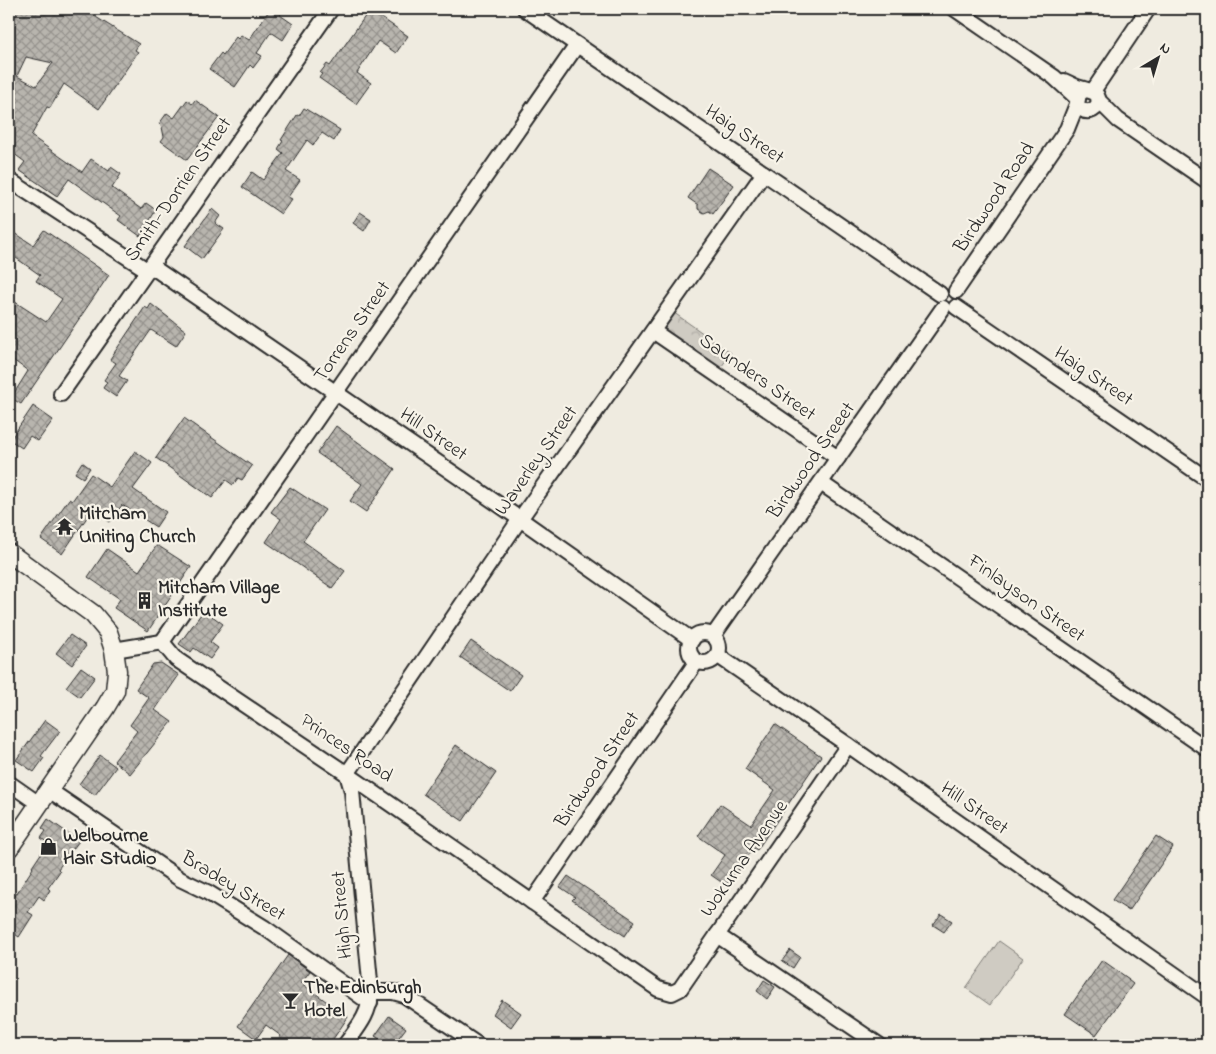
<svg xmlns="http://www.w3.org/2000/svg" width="1216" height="1054" font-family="'Indie Flower',sans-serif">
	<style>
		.green { fill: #cfcbc2; stroke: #7d7b76 }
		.park { fill: url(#park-crowns); stroke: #7d7b76 }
		.building { fill: url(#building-cross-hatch); stroke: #2b2b2b; fill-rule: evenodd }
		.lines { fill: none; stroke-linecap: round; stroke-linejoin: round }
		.minor-casing { stroke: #2b2b2b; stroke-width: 18 }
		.tertiary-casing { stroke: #2b2b2b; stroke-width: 21 }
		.minor { stroke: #f7f3e8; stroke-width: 14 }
		.tertiary { stroke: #f7f3e8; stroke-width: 18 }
		.labels { text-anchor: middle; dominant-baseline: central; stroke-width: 4.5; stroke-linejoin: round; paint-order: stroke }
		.street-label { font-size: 20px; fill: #2b2b2b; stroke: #f7f3e8 }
		.poi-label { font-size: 20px; font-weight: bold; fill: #2b2b2b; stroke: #f7f3e8; text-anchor: start }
	</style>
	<defs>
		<pattern id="park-crowns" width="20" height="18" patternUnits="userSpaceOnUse" patternTransform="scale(1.25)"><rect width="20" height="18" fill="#cfcbc2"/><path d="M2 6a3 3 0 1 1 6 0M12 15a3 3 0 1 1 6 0" fill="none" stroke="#b2aea7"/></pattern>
		<pattern id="building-cross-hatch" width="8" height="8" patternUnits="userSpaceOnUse" patternTransform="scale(1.25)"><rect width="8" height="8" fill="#b8b5ae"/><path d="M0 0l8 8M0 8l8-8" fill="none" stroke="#96938e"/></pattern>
	</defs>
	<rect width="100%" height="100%" fill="#efebe0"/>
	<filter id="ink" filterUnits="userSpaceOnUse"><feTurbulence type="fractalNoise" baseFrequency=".02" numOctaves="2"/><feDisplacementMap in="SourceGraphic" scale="10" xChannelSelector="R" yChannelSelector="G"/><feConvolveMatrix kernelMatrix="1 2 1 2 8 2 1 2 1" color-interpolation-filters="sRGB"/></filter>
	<g filter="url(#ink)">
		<path class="green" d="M999,941L1023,958L990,1005L966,988Z"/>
		<path class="park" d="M670,310L731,353L717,373L656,331Z"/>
		<g class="building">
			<path d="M9,9H83L139,44L135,50L138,52L99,109L64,84L50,108L47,107L31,136L82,172L91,159L109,171L111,167L121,174L112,188L141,209L146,203L156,210L140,236L118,220L121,216L69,179L57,196L19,170L25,162L9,150ZM26,57L53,63L36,86L17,76Z"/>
			<path d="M270,9H285L280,15L293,24L283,40L271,32L257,53L262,56L253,68L250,65L235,87L209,69L221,53L223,55L236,37L238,39L241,35L249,40Z"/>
			<path d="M373,12L408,36L396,53L378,41L357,73L371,83L356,104L319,78L322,74L320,73L327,64L330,66L366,15L369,17Z"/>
			<path d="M187,100L192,104L195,100L219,117L187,160L161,141L164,137L162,127L159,124L167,113L174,118Z"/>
			<path d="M304,108L340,130L334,141L322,133L313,145L307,140L286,171L300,180L288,197L292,199L281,214L242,187L252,172L263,180L283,153L278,149L283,141L281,140L297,115L299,116Z"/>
			<path d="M708,168L734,185L713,214L709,211L704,213L698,209V205L688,198Z"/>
			<path d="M212,209L220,216L215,223L224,229L202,259L185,246Z"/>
			<path d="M360,212L371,219L364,231L353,223Z"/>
			<path d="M9,229L33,245L44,230L109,275L21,404L11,398L28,371L9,357V298L46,322L62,299L36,281L40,275L9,253Z"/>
			<path d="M151,304L186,331L176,346L151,330L119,376L127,381L116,397L103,388L107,382L104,380L116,363L110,359L145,307L148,309Z"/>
			<path d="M33,406L53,420L38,441L30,436L22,448L10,440Z"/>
			<path d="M184,418L252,466L242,480L238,478L233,485L226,480L212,498L156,458Z"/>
			<path d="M336,426L395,469L366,512L350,501L362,484L317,453Z"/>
			<path d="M135,451L152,463L133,489L166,512L156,527L122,505L110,522L92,510L62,554L41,539L69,499L72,501L91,474L110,487Z"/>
			<path d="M82,462L90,468L83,478L75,473Z"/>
			<path d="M290,487L325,510L303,541L345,571L332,588L266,542L281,519L271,512Z"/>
			<path d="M157,545L191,567L148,631L114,608L120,599L88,577L107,549L139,571Z"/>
			<path d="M204,610L223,624L210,642L218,648L210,659L194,648L191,652L179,644Z"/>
			<path d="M70,635L86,646L72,665L56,653Z"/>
			<path d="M471,641L521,675L510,691L460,657Z"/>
			<path d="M161,663L179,675L155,710L172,722L130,774L114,761L137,731L130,725L149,698L136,689L153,664Z"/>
			<path d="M81,667L95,677L80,697L66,687Z"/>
			<path d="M45,720L60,731L41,756L44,758L34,772L16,760Z"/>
			<path d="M775,724L821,756L757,850L754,848L727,886L711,875L725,855L698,836L720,804L751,825L775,790L745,769Z"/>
			<path d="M456,745L496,773L463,821L423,794Z"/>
			<path d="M100,755L116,767L95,795L79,784Z"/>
			<path d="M48,819L79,841L58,869L60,871L48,888L50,890L44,900L39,896L28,912L33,915L19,937L9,930V892L15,896L33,868L32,867L48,843L41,838L46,831L42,828Z"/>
			<path d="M1156,836L1173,847L1129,911L1112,900Z"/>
			<path d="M568,876L635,921L625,936L572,900L575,897L560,887Z"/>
			<path d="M941,914L952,921L944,932L933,925Z"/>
			<path d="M790,950L800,957L793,968L782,961Z"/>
			<path d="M288,955L310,971L301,983L348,1017L329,1045H275L281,1036L266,1025L256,1039L238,1026Z"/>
			<path d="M1102,960L1129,979L1128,980L1133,984L1096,1035L1065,1014Z"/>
			<path d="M764,980L775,987L767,999L757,991Z"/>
			<path d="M502,1000L521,1013L511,1027L493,1014Z"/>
			<path d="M389,1016L406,1028L393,1045H388L375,1036Z"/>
		</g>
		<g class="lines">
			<defs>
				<g id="minor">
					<path d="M525,9L940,294"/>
					<path d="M955,9L1054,77L1077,98"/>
					<path d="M1064,81C1071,84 1077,88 1084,89C1094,92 1100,93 1098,105C1092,113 1083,114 1077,104L1079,94L1085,90"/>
					<path d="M1093,91L1148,9"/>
					<path d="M1099,101L1118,120L1207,181"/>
					<path d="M9,180L147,270"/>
					<path d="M151,266L520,519L692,640"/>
					<path d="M956,291L1067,129L1077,104"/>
					<path d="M956,307L1207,479"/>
					<path d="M653,331L838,458"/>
					<path d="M61,394L331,9"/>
					<path d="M821,483L1207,749"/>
					<circle cx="704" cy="648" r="15"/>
					<path d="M713,636L943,308"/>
					<path d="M162,642L577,45"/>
					<path d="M114,650L162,642L176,659L347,774L658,989L672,993L680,989L848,745"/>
					<path d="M717,655L848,745L1207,997"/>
					<path d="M9,783L39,804"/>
					<path d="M49,790L180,879L207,892L265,928L370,1003"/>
					<path d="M532,902L697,661"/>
					<path d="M717,935L879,1045"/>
					<path d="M371,992H393L404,995L478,1045"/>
					<path d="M345,1045C358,1027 369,1016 371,992L352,791L347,774L520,519L764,173"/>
				</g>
				<path id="tertiary" d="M9,553L93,614L108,632L114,650L117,671L115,691L105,708L9,848"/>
			</defs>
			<use href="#minor" class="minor-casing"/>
			<use href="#tertiary" class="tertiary-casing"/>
			<use href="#minor" class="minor"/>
			<use href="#tertiary" class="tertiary"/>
		</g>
	</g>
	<defs>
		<symbol id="temple-bare" viewBox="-9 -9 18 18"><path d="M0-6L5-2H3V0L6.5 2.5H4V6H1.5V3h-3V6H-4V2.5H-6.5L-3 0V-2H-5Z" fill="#2b2b2b" stroke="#f7f3e8" stroke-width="2.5" paint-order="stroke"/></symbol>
		<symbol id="building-bare" viewBox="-9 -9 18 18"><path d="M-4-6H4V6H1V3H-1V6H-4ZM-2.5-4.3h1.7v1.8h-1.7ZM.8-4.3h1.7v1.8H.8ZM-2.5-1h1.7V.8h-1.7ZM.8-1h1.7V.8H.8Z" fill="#2b2b2b" stroke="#f7f3e8" stroke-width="2.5" paint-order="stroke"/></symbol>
		<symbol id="shop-bare" viewBox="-9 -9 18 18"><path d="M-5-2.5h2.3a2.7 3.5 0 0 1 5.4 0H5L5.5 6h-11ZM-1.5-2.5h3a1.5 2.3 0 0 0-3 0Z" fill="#2b2b2b" stroke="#f7f3e8" stroke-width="2.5" paint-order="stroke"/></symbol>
		<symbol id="bar-bare" viewBox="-9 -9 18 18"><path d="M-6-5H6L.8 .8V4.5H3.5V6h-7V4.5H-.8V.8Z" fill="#2b2b2b" stroke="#f7f3e8" stroke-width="2.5" paint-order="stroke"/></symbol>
	</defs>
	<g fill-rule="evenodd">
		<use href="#temple-bare" x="52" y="514" width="25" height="25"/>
		<use href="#building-bare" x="132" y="588" width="25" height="25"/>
		<use href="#shop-bare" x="36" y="834" width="25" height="25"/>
		<use href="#bar-bare" x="278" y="988" width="25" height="25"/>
	</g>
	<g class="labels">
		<g class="street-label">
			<text transform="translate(744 135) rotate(34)">Haig Street</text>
			<text transform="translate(179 190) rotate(-55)">Smith-Dorrien Street</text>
			<text transform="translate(995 198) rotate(-56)">Birdwood Road</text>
			<text transform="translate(353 332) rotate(-55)">Torrens Street</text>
			<text transform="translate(1093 377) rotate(34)">Haig Street</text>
			<text transform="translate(757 378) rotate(35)">Saunders Street</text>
			<text transform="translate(433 435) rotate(35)">Hill Street</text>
			<text transform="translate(537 461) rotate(-55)">Waverley Street</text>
			<text transform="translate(812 461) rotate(-55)">Birdwood Sreeet</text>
			<text transform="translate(1026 599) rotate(35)">Finlayson Street</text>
			<text transform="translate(346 749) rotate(34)">Princes Road</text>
			<text transform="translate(598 770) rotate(-56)">Birdwood Street</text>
			<text transform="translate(974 809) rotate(35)">Hill Street</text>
			<text transform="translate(745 859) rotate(-55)">Wokurna Avenue</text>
			<text transform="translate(233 887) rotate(31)">Bradey Street</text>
			<text transform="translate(343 915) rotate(-95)">High Street</text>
		</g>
		<g class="poi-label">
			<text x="79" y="514">Mitcham<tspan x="79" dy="23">Uniting Church</tspan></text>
			<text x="158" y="588">Mitcham Village<tspan x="158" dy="23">Institute</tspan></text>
			<text x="63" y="836">Welbourne<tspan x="63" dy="23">Hair Studio</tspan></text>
			<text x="304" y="988">The Edinburgh<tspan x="304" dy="23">Hotel</tspan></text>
		</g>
	</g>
	<rect width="1216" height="1054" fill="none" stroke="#f7f3e8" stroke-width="30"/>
	<rect x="15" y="15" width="1186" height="1024" fill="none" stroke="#2b2b2b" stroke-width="2" filter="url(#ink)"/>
	<g transform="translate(1158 58) rotate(38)" stroke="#f7f3e8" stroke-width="4" paint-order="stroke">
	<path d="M0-4L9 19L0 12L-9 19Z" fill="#2b2b2b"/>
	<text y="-8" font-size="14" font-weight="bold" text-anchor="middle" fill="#2b2b2b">N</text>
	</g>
</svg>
